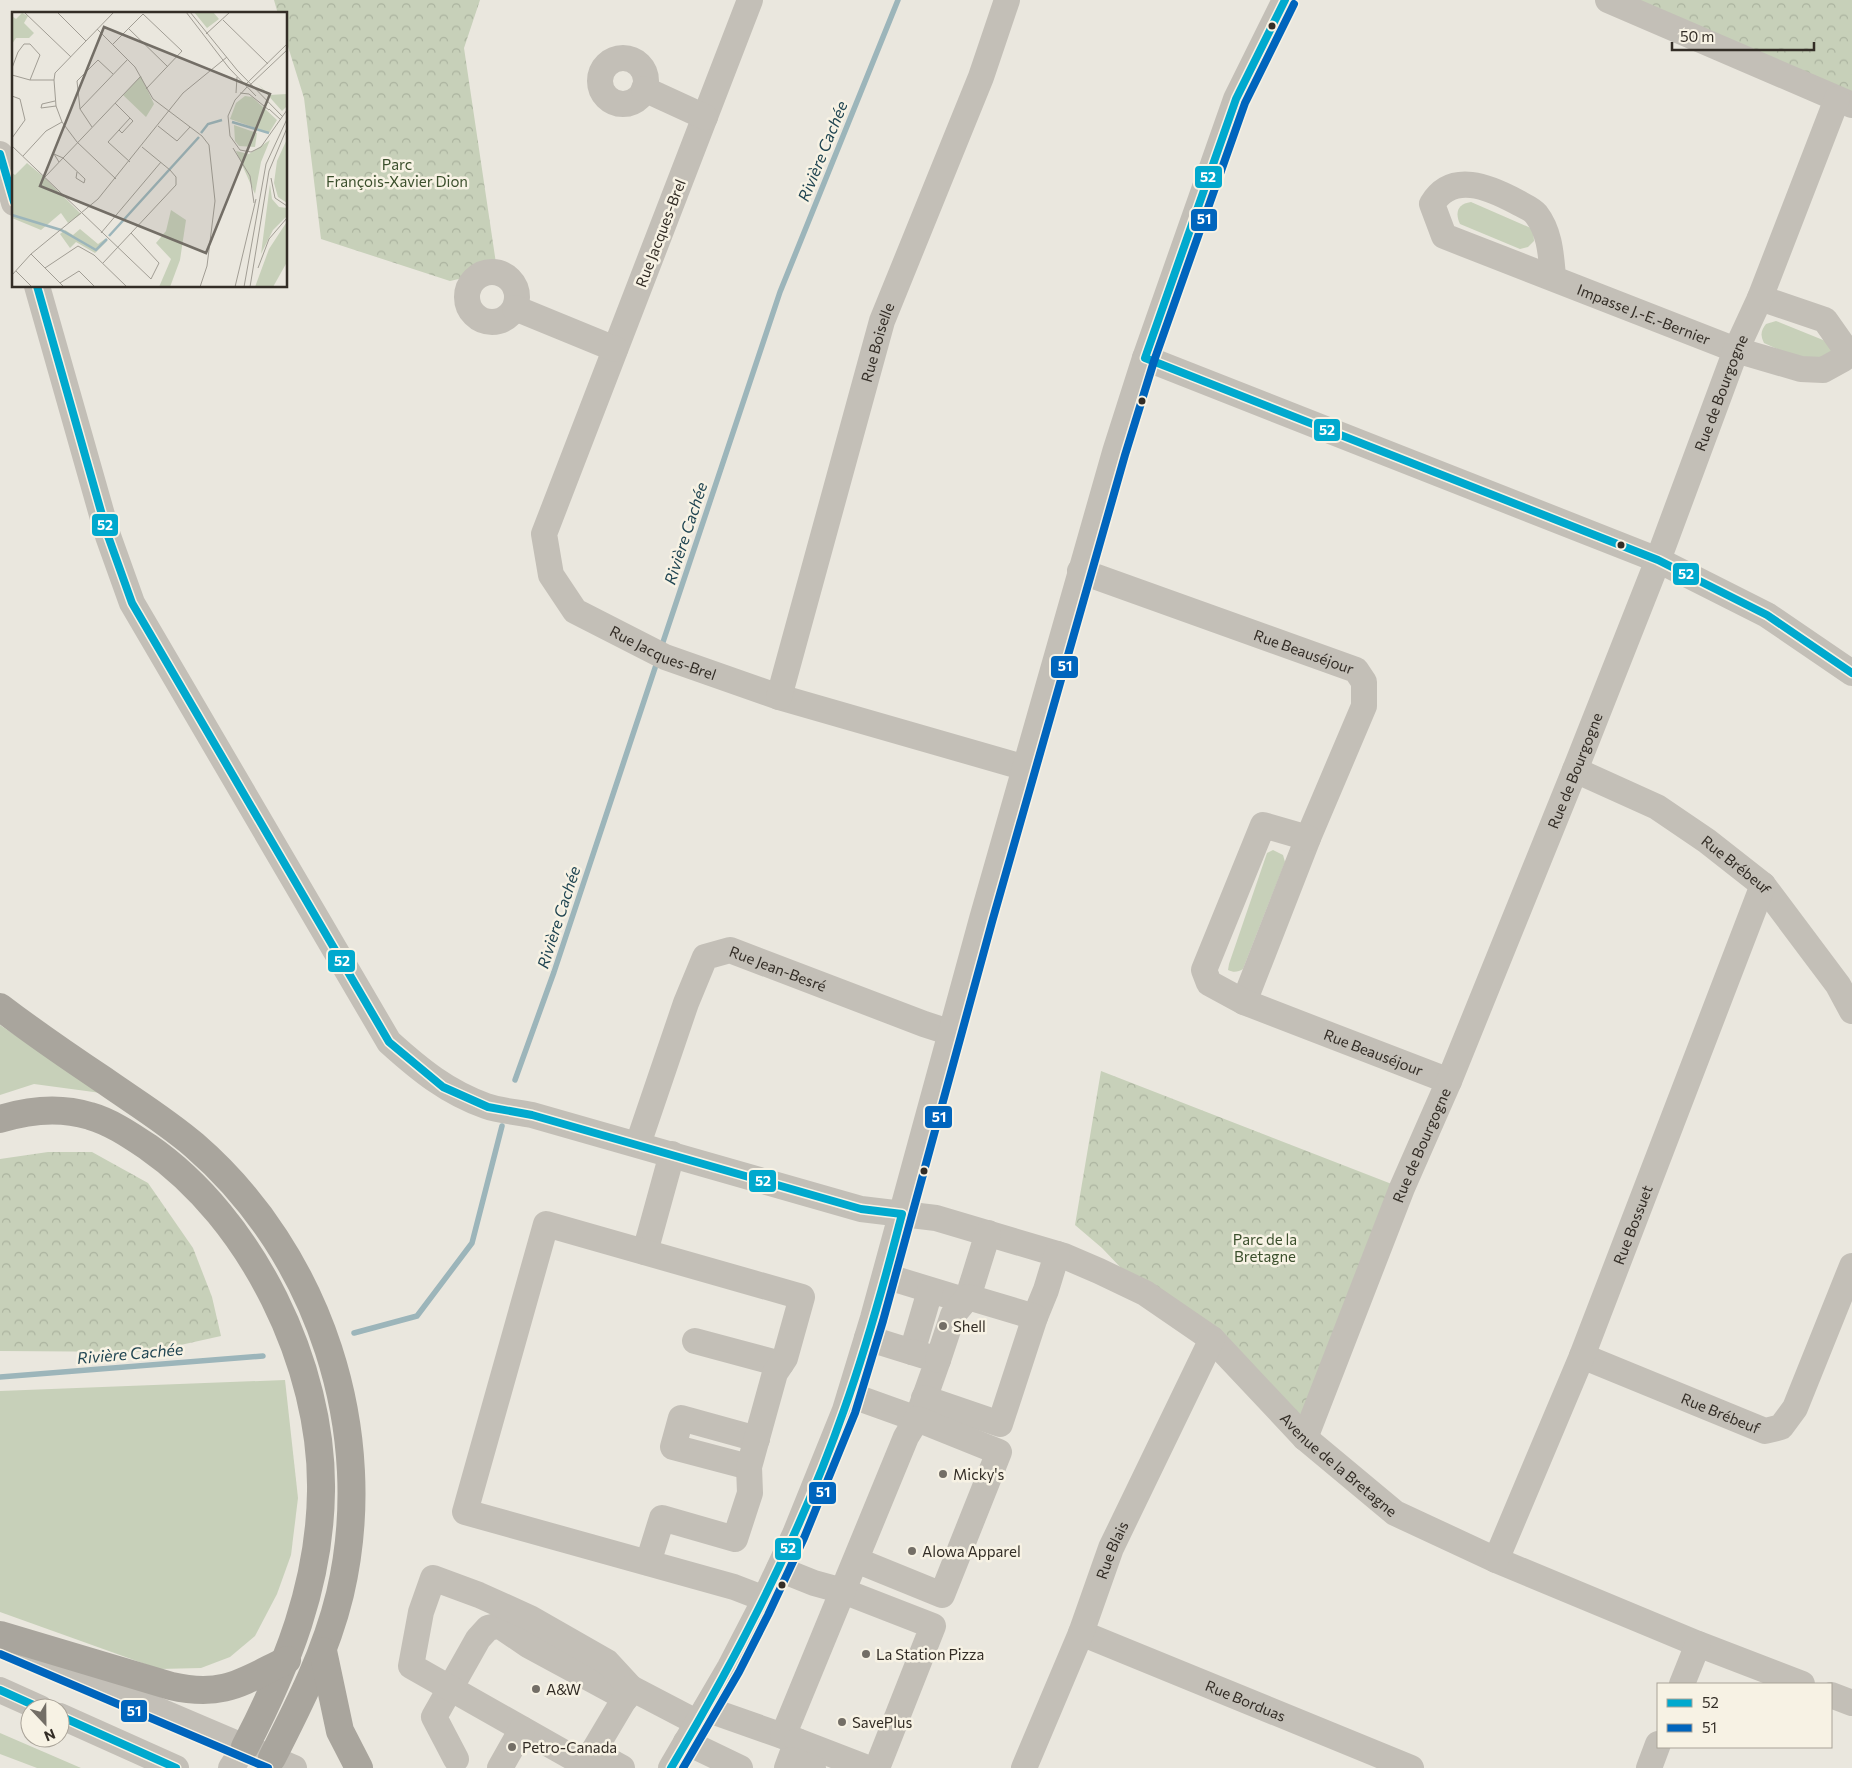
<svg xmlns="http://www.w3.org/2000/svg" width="1852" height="1768" viewBox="0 0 1852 1768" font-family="Commissioner,sans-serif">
  <defs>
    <pattern id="forest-crowns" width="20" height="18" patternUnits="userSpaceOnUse" patternTransform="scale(1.25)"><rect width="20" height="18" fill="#c7d0b9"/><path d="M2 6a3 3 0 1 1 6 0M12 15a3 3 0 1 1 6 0" fill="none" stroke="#abb39f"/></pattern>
  </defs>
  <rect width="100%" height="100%" fill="#eae7de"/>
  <g fill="#c7d0b9">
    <path d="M1471,202L1533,229L1534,241L1528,247L1520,249L1460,224C1455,213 1457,204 1471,202Z"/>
    <path d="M1776,321L1828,342L1833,353L1815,366L1764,343C1760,334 1761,331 1766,324Z"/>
    <path d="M1273,850L1283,855L1285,862L1243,969C1238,972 1234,973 1228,970L1229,964L1267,853Z"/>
    <polygon points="0,1025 101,1093 34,1084 0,1095"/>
    <polygon points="285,1380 298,1498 291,1555 277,1594 255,1636 230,1657 201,1668 159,1669 0,1612 0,1391"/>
    <polygon points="0,1733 81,1768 37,1768 0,1754"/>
  </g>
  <g fill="url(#forest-crowns)">
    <polygon points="274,0 480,0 464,48 497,270 450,281 321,239 304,98 286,40 286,14 278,14"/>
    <polygon points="1621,0 1852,0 1852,97"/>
    <polygon points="1101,1071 1402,1188 1305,1438 1145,1293 1102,1248 1075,1225"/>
    <polygon points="48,1152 92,1152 148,1183 193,1248 212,1297 221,1336 149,1352 0,1351 0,1159"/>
  </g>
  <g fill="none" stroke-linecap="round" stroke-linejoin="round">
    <g stroke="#9cb5ba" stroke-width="5.5">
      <polyline points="661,648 780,292 898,0"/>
      <polyline points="515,1080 554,972 658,659"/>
      <polyline points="354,1333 417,1316 472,1243 502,1126"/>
      <polyline points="0,1377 263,1356"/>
    </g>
    <g stroke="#c3bfb7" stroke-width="26">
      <path id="s1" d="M750,0L544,534L551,575L575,611L665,657L779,697L1026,768"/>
      <polyline points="1608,0 1852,105"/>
      <circle cx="623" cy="81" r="23"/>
      <polyline points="644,89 705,117"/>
      <polyline points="0,154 14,203"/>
      <circle cx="492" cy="297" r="25"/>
      <path id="s2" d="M1553,276C1551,255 1550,232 1536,214C1532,209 1522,205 1517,202C1489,187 1452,171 1432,204L1444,236L1736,350L1801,369L1823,370L1843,359L1844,347L1825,320L1760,298"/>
      <path id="s3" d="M37,286L108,536L132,603L389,1042C420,1070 447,1092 486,1106C500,1111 517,1112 532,1115L861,1209L936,1218L1064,1256L1099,1271L1145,1293L1212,1339L1305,1438L1395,1513L1496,1560L1698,1644L1802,1684"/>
      <polyline points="515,308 615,349"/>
      <polyline points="1145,358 1658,560 1767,615 1852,673"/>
      <path id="s4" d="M1080,571L1356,670L1364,682V706L1308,838L1244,1002"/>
      <path id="s5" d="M779,697L882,321L981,77L1007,0"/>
      <path id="s6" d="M1575,770L1657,807L1707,841L1763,885L1838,985L1852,1011"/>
      <path id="s7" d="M1308,838L1263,825L1204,970L1209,983L1244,1002L1449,1081"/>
      <path id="s8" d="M638,1144L686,1003L705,957L730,950L924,1024L952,1033"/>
      <polyline points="645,1252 672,1154"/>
      <polyline points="885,1276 957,1298 968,1297 988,1233"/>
      <polyline points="1035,1317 1046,1290 1057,1254"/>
      <polyline points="867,1338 912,1352 930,1291"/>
      <polyline points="695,1341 781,1364"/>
      <path id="s9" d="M1582,1356L1765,1431L1781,1427L1795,1408L1852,1266"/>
      <polyline points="850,1395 917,1419 938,1360 912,1352"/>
      <polyline points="924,1398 1000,1424 1035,1317 968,1297 953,1315 938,1360"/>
      <path id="s10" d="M1305,1438L1402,1188L1449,1081L1575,770L1658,560L1736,350L1760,298L1837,99"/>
      <polyline points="749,1467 673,1447 681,1418 757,1439"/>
      <path id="s11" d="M1496,1560L1582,1356L1763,885"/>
      <polyline points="648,1563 662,1518 735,1539 750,1493 749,1467 775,1373 785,1358 802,1297 546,1224 465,1512 734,1587 765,1599"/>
      <polyline points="779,1569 814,1583 843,1591 933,1626 877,1768"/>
      <path id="s12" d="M1081,1633L1411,1768"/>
      <polyline points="19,1651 294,1768"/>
      <polyline points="1682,1684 1698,1644"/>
      <polyline points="0,1690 40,1708"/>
      <polyline points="1831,1695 1852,1703"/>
      <polyline points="706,1709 797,1741 787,1768"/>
      <polyline points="60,1716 176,1768"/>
      <path d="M783,1736C824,1636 865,1537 906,1437L917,1419L999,1452L942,1595L856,1560"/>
      <polyline points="797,1741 867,1768"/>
      <polyline points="686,1742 740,1768"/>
      <polyline points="456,1759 434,1717 478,1639 488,1628 497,1626 503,1628 528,1645 626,1698"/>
      <polyline points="791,1760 813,1768"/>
      <polyline points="584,1764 411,1666 421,1612 433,1578 479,1595 530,1618 607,1662 631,1688"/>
      <polyline points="231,1768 245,1747"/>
      <polyline points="500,1768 522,1729"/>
      <polyline points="622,1768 593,1752 631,1688 698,1723"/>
      <polyline points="671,1768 730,1667 759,1611 795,1534 845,1410 873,1318 982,919 1115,452 1145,358 1236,99 1285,0"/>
      <path id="s13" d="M1024,1768L1081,1633L1111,1548L1212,1339"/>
      <polyline points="1649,1768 1658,1744"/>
    </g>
    <g stroke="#a9a59d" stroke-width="28">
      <path d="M0,1007C34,1033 69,1057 105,1081C135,1102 166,1121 194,1145C320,1254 378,1432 340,1594C326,1652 299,1705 272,1758"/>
      <path d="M0,1119C29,1110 61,1107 90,1116C111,1122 130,1135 148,1147C252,1219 323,1365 321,1491C320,1584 287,1666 245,1747"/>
      <path d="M0,1635L171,1686C223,1698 242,1682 287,1660"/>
      <polyline points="323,1651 340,1731 359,1768"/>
    </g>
    <g stroke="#f7f2e4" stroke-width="11">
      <g id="bus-1">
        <polyline points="1285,0 1236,99 1145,358 1658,560 1767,615 1852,673"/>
        <polyline points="0,154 14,202"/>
        <path d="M37,286L108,536L132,603L389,1042L443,1087L488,1107L532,1115L861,1209L902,1214C885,1280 867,1346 844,1410C800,1536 739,1654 671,1768"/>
        <polyline points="0,1690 40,1708"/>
        <polyline points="60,1716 176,1768"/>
      </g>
    </g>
    <g stroke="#f7f2e4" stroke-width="11">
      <g id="bus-2">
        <polyline points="0,1654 268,1768"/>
        <polyline points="683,1768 739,1672 768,1615 804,1538 855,1413 883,1321 992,922 1125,455 1154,361 1245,103 1294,4"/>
      </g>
    </g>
    <use href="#bus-1" stroke="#00a9ce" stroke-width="8"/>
    <use href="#bus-2" stroke="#0065bd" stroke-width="8"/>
  </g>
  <g fill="#332d26" stroke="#f7f2e4" stroke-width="2">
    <circle cx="1272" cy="26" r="4.5"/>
    <circle cx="1142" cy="401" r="4.5"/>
    <circle cx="1621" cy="545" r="4.5"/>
    <circle cx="924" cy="1171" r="4.5"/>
    <circle cx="782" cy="1585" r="4.5"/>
  </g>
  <g fill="#736e66" stroke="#f7f2e4" stroke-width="2">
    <circle cx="943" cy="1326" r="5"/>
    <circle cx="943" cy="1474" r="5"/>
    <circle cx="912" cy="1551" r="5"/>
    <circle cx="866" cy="1654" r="5"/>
    <circle cx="536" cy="1689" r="5"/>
    <circle cx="842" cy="1722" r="5"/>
    <circle cx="512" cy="1747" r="5"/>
  </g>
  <g text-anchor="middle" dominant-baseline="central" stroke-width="5" stroke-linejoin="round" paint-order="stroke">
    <g font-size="15" fill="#3b4f2c" stroke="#f7f2e4">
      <text x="397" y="164">Parc<tspan x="397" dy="17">François-Xavier Dion</tspan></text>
      <text x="1265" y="1239">Parc de la<tspan x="1265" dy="17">Bretagne</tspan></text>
    </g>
    <g font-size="15" fill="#332d26" stroke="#f7f2e4">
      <text transform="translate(660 233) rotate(-69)">Rue Jacques-Brel</text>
      <text stroke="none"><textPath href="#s2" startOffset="432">Impasse J.-E.-Bernier</textPath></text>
      <text stroke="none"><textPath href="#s5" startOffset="368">Rue Boiselle</textPath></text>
      <text stroke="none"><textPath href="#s10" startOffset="1125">Rue de Bourgogne</textPath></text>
      <text stroke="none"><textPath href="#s1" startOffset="755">Rue Jacques-Brel</textPath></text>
      <text stroke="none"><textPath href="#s4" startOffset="238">Rue Beauséjour</textPath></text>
      <text stroke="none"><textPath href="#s10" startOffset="720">Rue de Bourgogne</textPath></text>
      <text stroke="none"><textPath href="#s6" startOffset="188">Rue Brébeuf</textPath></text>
      <text stroke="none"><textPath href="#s8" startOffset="276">Rue Jean-Besré</textPath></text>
      <text stroke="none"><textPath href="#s7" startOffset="396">Rue Beauséjour</textPath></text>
      <text stroke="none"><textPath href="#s10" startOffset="315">Rue de Bourgogne</textPath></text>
      <text stroke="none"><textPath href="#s11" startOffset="362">Rue Bossuet</textPath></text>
      <text stroke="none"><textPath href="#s9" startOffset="150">Rue Brébeuf</textPath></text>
      <text stroke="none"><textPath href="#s3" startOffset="1904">Avenue de la Bretagne</textPath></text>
      <text stroke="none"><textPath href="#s13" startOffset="235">Rue Blais</textPath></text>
      <text stroke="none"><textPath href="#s12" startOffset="178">Rue Borduas</textPath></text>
    </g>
    <g font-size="15" fill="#332d26" stroke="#f7f2e4" text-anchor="start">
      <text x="953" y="1326">Shell</text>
      <text x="953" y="1474">Micky's</text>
      <text x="922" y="1551">Alowa Apparel</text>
      <text x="876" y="1654">La Station Pizza</text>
      <text x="546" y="1689">A&amp;W</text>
      <text x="852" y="1722">SavePlus</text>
      <text x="522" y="1747">Petro-Canada</text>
    </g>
    <g font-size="16" font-style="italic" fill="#1f4451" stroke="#f7f2e4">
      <text transform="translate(822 151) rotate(-68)">Rivière Cachée</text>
      <text transform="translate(685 533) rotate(-72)">Rivière Cachée</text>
      <text transform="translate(558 917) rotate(-72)">Rivière Cachée</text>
      <text transform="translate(130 1353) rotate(-5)">Rivière Cachée</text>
    </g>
  </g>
  <g transform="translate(12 12)">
    <rect width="275" height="275" fill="#eae7de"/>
    <path d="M245,71L257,83L275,82V94L270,99ZM233,84L240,85L265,108L257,121L218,107L224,91ZM275,127V191L266,185L262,171L265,149ZM258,128L249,150L243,182L224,139L237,142ZM258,172L260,187L267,195L275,196V204L261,218L249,242ZM274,211L275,250L261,275H243L257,237Z" fill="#c7d0b9"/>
    <path d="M182,0H201L207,7L195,16ZM10,1L16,4L12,11L22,21L17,26H4L0,32V4L4,7ZM129,64L142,92L134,105L111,83ZM222,113L245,121L243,135L227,134L223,129ZM15,151L32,165L69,202L56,211L49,201L29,218L0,206V161L3,163ZM159,198L174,208L168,248L158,275H147L159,247L144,231L154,219ZM68,217L86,232L93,227L95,229L83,241L64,230L58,236L48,222L53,218L61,223Z" fill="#c7d0b9"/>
    <path fill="none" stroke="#9cb5ba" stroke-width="2.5" d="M220,110L257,121M189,121L196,112L210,108M0,203L49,218L84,238L95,227M97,224L187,125"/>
    <path fill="none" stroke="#a19d94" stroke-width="1" d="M12,0L59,45M45,0L74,29M102,0L43,61L42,68L44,94L50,110L65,130L104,167M174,0L217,56L244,84M178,0L225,58L271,105M211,8L256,52M116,16L156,55M85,17L123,55L141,87L190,124L197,133L203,189L195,254L188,275M194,22L218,0M101,32L131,2L170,39L134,77M0,56L6,40L12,32H18L28,43L18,68M0,63L18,68H42M233,73L275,32M238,73L275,38M235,75L223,88L216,104L218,124L228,138L239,140L249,135L275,98M224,81L225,65M228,81L237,82L257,98M0,84L8,87L13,108L0,126M43,89L30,92L29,96L44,94M103,91L121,109L110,121L107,118M68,97L116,47M257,97L269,108M146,114L165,129L178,115M80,115L68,97L65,69L86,48L101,62M0,134L139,267L147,251L119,221M221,136L238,164L242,191M11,144L34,119L50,110M47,150L42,142L51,146L73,167L72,171L64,166L65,160M118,150L96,130L118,106M33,165L129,64M259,166L263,186L275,194M89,221L149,150M19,242L52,275M91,251L164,173V165L158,158L130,135M33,256L66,234L82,243L115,275M246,256L257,227L275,206M4,259L20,275M0,263L19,242L86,187L171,81L215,45M48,271L67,259L83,275M223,275L244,187M232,275L254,152L275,107M238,275L257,159L275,116"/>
    <path fill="#736e66" fill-opacity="0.15" stroke="#736e66" stroke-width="2.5" d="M92,15L258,82L194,241L28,174Z"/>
    <rect width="275" height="275" fill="none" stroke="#332d26" stroke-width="2.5"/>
  </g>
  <g stroke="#f7f2e4" stroke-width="2">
    <rect x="1194" y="165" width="29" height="24" rx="5" fill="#00a9ce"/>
    <rect x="1190" y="208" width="28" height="24" rx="5" fill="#0065bd"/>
    <rect x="1313" y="418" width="28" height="24" rx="5" fill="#00a9ce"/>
    <rect x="91" y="513" width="28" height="24" rx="5" fill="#00a9ce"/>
    <rect x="1672" y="562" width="28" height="24" rx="5" fill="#00a9ce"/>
    <rect x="1050" y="655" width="29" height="24" rx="5" fill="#0065bd"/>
    <rect x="327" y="949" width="29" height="24" rx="5" fill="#00a9ce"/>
    <rect x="924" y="1105" width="29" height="24" rx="5" fill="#0065bd"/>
    <rect x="748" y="1169" width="29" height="24" rx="5" fill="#00a9ce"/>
    <rect x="808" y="1481" width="29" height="24" rx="5" fill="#0065bd"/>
    <rect x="774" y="1537" width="28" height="24" rx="5" fill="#00a9ce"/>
    <rect x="120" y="1699" width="28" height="24" rx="5" fill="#0065bd"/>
  </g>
  <g font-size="14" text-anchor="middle" font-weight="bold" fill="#fff">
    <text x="1208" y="182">52</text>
    <text x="1204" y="224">51</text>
    <text x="1327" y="435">52</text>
    <text x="105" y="530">52</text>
    <text x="1686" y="579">52</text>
    <text x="1065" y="671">51</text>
    <text x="342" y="966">52</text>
    <text x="939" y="1122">51</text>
    <text x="763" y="1186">52</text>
    <text x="823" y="1497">51</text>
    <text x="788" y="1553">52</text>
    <text x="134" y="1716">51</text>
  </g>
  <rect x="1657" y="1683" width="175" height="65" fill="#f7f2e4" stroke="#a9a398"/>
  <rect x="1667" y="1699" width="25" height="8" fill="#00a9ce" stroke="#a9a398"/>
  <text x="1702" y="1708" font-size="15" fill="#332d26">52</text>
  <rect x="1667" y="1724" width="25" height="8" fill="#0065bd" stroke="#a9a398"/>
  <text x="1702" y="1733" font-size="15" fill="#332d26">51</text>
  <g transform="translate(45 1723) rotate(158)"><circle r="24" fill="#f7f2e4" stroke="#a9a398"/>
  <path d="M0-4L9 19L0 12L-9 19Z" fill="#736e66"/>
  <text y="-8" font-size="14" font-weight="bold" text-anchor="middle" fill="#332d26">N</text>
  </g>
  <path d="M1672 42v8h142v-8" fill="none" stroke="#332d26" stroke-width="2.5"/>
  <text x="1680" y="42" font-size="15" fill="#332d26" stroke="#f7f2e4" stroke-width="4" paint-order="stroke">50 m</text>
</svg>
